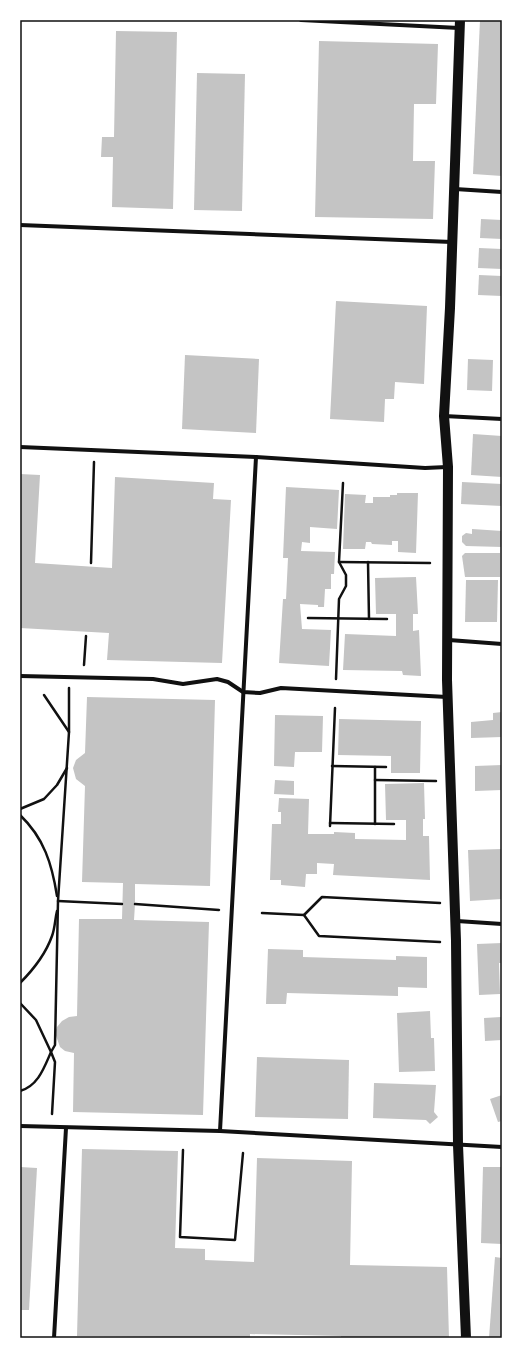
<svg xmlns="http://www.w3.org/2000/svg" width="522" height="1358" viewBox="0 0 522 1358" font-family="Overpass,sans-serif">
  <rect width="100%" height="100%" fill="#fff"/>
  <g fill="#c4c4c4">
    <polygon points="480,20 502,20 502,176 473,174"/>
    <polygon points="116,31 177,32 173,209 112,207 113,157 101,157 102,137 114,137"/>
    <polygon points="319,41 438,44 436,104 414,104 413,161 435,161 433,219 315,217"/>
    <polygon points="197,73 245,74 242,211 194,210"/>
    <polygon points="481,219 502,220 502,239 480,238"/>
    <polygon points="479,248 502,249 502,269 478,268"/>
    <polygon points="479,275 502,276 502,296 478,295"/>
    <polygon points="336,301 427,306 424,384 395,382 394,399 385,399 384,422 330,419"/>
    <polygon points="185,355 259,359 256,433 182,429"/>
    <polygon points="468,359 493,360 492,391 467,390"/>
    <polygon points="473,434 502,436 502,477 471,475"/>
    <polygon points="20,474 40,475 35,563 112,568 115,477 214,483 213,499 231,500 222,663 107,660 109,633 20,628"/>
    <polygon points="462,482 502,484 502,506 461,504"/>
    <polygon points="286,487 339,490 337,529 310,527 310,543 302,542 301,551 335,552 334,574 331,574 331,589 325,589 324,607 318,607 318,605 300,604 302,629 331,630 329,666 279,663 283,599 286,599 288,558 283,558"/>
    <polygon points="397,493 418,493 416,553 398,552 398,541 392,541 392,545 372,544 371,542 366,542 365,549 343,549 345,494 366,495 365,503 373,503 373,497 390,497 390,495 397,495"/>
    <polygon points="472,529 502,531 502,547 466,546 462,542 462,536 466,533 472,534"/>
    <polygon points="465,553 500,553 500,577 465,577 462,556"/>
    <polygon points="416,577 418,614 413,614 413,631 419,630 421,676 403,675 402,671 343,670 345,634 396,636 396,614 376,614 375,578"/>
    <polygon points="466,580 498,580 497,622 465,622"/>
    <polygon points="87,697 215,700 210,886 135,884 135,904 134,920 209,922 203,1115 73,1112 74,1053 65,1051 60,1047 55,1033 57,1027 62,1021 69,1017 77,1016 79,919 122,919 123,883 82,882 85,786 76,779 73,768 76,760 85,753"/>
    <polygon points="502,712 502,737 471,738 471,722 493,720 493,713"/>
    <polygon points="275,715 323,716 322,752 295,752 294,767 274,766"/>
    <polygon points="339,719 421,721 420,773 391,773 391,756 338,755"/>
    <polygon points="502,765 502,790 475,791 475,766"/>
    <polygon points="275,780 294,781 294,795 274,794"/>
    <polygon points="424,783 425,819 423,819 423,836 429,836 430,880 333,875 334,864 317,863 317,874 306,874 305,887 281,885 281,880 270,880 272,824 281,824 281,812 278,812 279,798 309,799 308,834 334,834 334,832 355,833 355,839 406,840 406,820 386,820 385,784"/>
    <polygon points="502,849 502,899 470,901 468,850"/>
    <polygon points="502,943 502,963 499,963 500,994 479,995 477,944"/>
    <polygon points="268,949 303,950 303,957 396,960 396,956 427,957 427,988 398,987 398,996 287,993 286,1004 266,1004"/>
    <polygon points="430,1011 431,1038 434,1038 435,1071 399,1072 397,1013"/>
    <polygon points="501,1017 502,1040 485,1041 484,1018"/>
    <polygon points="257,1057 349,1060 348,1119 255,1117"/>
    <polygon points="374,1083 436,1085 434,1112 438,1117 430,1124 426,1120 373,1118"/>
    <polygon points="502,1095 502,1121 498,1122 490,1099"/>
    <polygon points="82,1149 178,1151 175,1248 205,1249 205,1260 254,1262 257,1158 352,1161 350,1265 447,1267 449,1338 341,1338 341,1336 250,1334 250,1338 77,1336"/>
    <polygon points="20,1167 37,1168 29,1310 20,1310"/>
    <polygon points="483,1167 502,1167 502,1244 481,1243"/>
    <polygon points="495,1257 502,1258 502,1338 489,1338"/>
  </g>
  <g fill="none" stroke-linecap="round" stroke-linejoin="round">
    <g stroke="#111" stroke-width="2.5">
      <polyline points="339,562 430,563"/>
      <polyline points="368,562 369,619"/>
      <polyline points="91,563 94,462"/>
      <polyline points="308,618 387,619"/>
      <polyline points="84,665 86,636"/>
      <polyline points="336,679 339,599 346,586 346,575 339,562 343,483"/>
      <polyline points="44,695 69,732"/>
      <polyline points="332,766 386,767"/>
      <polyline points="375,780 436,781"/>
      <polyline points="20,809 44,799 57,785 67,768"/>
      <path d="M20,815C44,838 52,864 57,896"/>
      <polyline points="330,823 394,824"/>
      <polyline points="375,824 375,767"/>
      <polyline points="330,826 335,708"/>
      <polyline points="58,901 122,904"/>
      <polyline points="135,904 219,910"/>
      <polyline points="262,913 304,915 319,936 440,942"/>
      <polyline points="304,915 322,897 440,903"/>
      <path d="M20,983C33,970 46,953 52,936C55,928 55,919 57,911"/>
      <path d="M20,1003L36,1020L51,1052C44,1068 38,1086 20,1091"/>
      <polyline points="52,1114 55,1062 51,1052 55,1045 58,901 69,732 69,688"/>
      <polyline points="183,1150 180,1237 235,1240 243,1153"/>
    </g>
    <g stroke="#111" stroke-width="4">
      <polyline points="301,20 459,28"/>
      <polyline points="455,189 502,192"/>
      <polyline points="20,225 452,242"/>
      <polyline points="444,416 502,419"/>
      <polyline points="20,447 256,457 425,468 447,467"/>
      <polyline points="449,640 502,644"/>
      <polyline points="20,676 153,679 183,684 217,679 228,682 243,692 260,693 281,688 447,697"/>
      <polyline points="457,921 502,924"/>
      <polyline points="20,1126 220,1131 502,1147"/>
      <polyline points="220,1131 256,457"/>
      <polyline points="54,1338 66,1128"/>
    </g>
    <polyline stroke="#111" stroke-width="10" points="460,20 450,308 444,416 448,467 447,680 456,941 458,1145 466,1338"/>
  </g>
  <rect width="522" height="1358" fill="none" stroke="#ffffff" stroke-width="42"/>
  <rect x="21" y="21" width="480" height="1316" fill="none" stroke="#111" stroke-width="1.5"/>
</svg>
